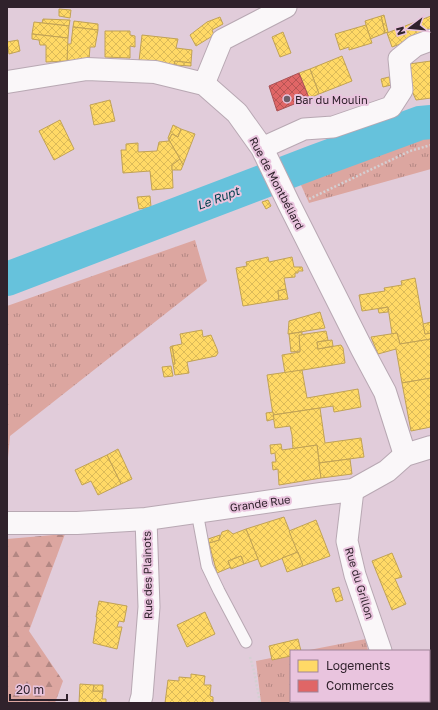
<svg xmlns="http://www.w3.org/2000/svg" width="438" height="710" viewBox="0 0 438 710" font-family="'Golos Text',sans-serif">
  <defs>
    <pattern id="grass-tufts" width="24" height="20" patternUnits="userSpaceOnUse"><rect width="24" height="20" fill="#dca6a0"/><path d="M3 7l-1-3M5 7V3M7 7l1-3M15 17l-1-3M17 17v-4M19 17l1-3" fill="none" stroke="#b38783"/></pattern>
    <pattern id="forest-firs" width="22" height="20" patternUnits="userSpaceOnUse"><rect width="22" height="20" fill="#dca6a0"/><path d="M5 1l3.5 6h-7zM16 11l3.5 6h-7z" fill="#b38783"/></pattern>
    <pattern id="homes-cross-hatch" width="8" height="8" patternUnits="userSpaceOnUse"><rect width="8" height="8" fill="#ffd966"/><path d="M0 0l8 8M0 8l8-8" fill="none" stroke="#dbba59"/></pattern>
    <pattern id="shops-cross-hatch" width="8" height="8" patternUnits="userSpaceOnUse"><rect width="8" height="8" fill="#e06666"/><path d="M0 0l8 8M0 8l8-8" fill="none" stroke="#b65454"/></pattern>
  </defs>
  <rect width="100%" height="100%" fill="#e1ccda"/>
  <g fill="url(#grass-tufts)">
    <polygon points="431,135 431,169 309,203 301,185 394,143"/>
    <polygon points="195,240 207,281 10,436 7,469 7,306"/>
    <polygon points="366,639 368,651 304,651"/>
    <polygon points="291,654 291,701 377,701 377,703 261,703 256,661"/>
  </g>
  <polygon fill="url(#forest-firs)" points="65,534 29,631 63,681 55,703 7,703 7,539"/>
  <g fill="url(#homes-cross-hatch)" stroke="#c1a255">
    <polygon points="59,9 71,10 70,18 59,16"/>
    <polygon points="384,15 388,32 385,33 381,16"/>
    <polygon points="381,16 385,33 370,39 365,21"/>
    <polygon points="431,16 431,33 392,47 387,33"/>
    <polygon points="220,17 223,24 212,30 214,35 196,46 190,35 207,22"/>
    <polygon points="43,19 70,20 69,26 42,23"/>
    <polygon points="74,21 98,24 98,30 73,27"/>
    <polygon points="34,22 69,26 68,38 32,34"/>
    <polygon points="366,25 372,43 349,50 349,47 340,50 335,34"/>
    <polygon points="73,27 98,30 95,47 90,47 89,60 67,61 67,44 71,44"/>
    <polygon points="105,31 130,31 130,35 135,36 135,47 130,46 130,58 105,57"/>
    <polygon points="283,32 291,53 280,57 272,37"/>
    <polygon points="32,34 68,38 67,61 46,62 46,45 40,45 39,40 32,39"/>
    <polygon points="142,35 178,39 176,48 192,50 191,63 175,61 174,65 139,61"/>
    <polygon points="18,40 20,51 9,54 7,42"/>
    <polygon points="342,56 352,81 319,94 310,69"/>
    <polygon points="175,61 191,63 191,66 174,65"/>
    <polygon points="431,61 431,98 416,100 412,91 409,64"/>
    <polygon points="310,69 319,94 309,98 299,73"/>
    <polygon points="389,77 391,85 383,87 381,79"/>
    <polygon points="110,100 115,121 94,125 90,105"/>
    <polygon points="60,120 74,149 54,160 39,131"/>
    <polygon points="173,125 181,129 178,137 172,134 169,140 168,138"/>
    <polygon points="181,129 195,134 183,165 169,140 172,134 178,137"/>
    <polygon points="169,140 180,159 172,165 173,188 152,190 150,171 123,173 121,150 126,150 126,144 138,143 138,152 157,151 159,142 169,141"/>
    <polygon points="180,159 183,165 181,170 172,170 172,165"/>
    <polygon points="150,196 151,207 139,209 137,197"/>
    <polygon points="268,200 271,206 266,209 262,202"/>
    <polygon points="268,257 269,262 292,257 294,267 302,267 303,271 298,271 298,273 295,273 295,277 284,278 286,289 278,291 279,300 243,306 236,268 247,266 246,262"/>
    <polygon points="415,278 425,334 431,333 431,339 400,344 397,333 392,334 388,307 362,311 359,295 385,291 384,288 402,285 401,281"/>
    <polygon points="286,289 288,299 279,300 278,291"/>
    <polygon points="388,307 388,312 379,313 378,309"/>
    <polygon points="320,312 325,328 288,334 289,321"/>
    <polygon points="431,322 431,333 425,334 423,324"/>
    <polygon points="202,330 203,337 211,335 217,349 218,353 216,356 187,362 189,373 175,375 173,364 175,364 172,346 182,344 180,334"/>
    <polygon points="326,331 328,340 317,342 318,349 341,345 343,348 345,363 285,373 282,355 300,352 299,335"/>
    <polygon points="302,332 302,335 299,335 300,351 291,352 289,334"/>
    <polygon points="397,333 400,344 431,339 431,378 402,383 396,349 378,354 371,337"/>
    <polygon points="332,340 333,346 318,349 317,342"/>
    <polygon points="172,346 175,364 173,364 170,347"/>
    <polygon points="171,366 173,376 164,377 162,367"/>
    <polygon points="302,370 307,398 358,389 361,407 334,412 333,406 273,415 267,375"/>
    <polygon points="431,378 431,427 411,431 402,383"/>
    <polygon points="320,408 325,443 361,438 364,457 319,463 317,445 293,449 292,435 290,426 275,428 273,415"/>
    <polygon points="273,412 274,419 267,421 266,413"/>
    <polygon points="281,444 282,450 317,445 321,478 279,485 278,469 273,470 272,462 276,462 275,453 271,454 270,445"/>
    <polygon points="118,449 132,479 121,484 107,455"/>
    <polygon points="107,455 121,484 98,495 91,481 82,485 75,470"/>
    <polygon points="350,459 352,474 321,478 319,463"/>
    <polygon points="284,517 298,552 261,567 246,529"/>
    <polygon points="316,520 330,556 303,566 289,531"/>
    <polygon points="246,529 258,559 244,564 241,556 228,561 231,567 217,573 209,543 219,540 222,532 228,530 233,534"/>
    <polygon points="220,535 219,540 209,543 208,539"/>
    <polygon points="298,552 303,566 287,572 282,558"/>
    <polygon points="392,553 402,577 395,579 406,604 392,610 372,561"/>
    <polygon points="241,556 244,564 231,569 228,561"/>
    <polygon points="339,587 343,600 336,602 332,589"/>
    <polygon points="99,601 127,606 124,622 119,621 117,627 122,627 117,649 93,643 97,617 96,617"/>
    <polygon points="205,612 215,634 187,647 177,625"/>
    <polygon points="298,639 301,651 291,651 291,656 272,660 269,646"/>
    <polygon points="191,674 205,676 204,685 211,685 210,696 213,697 213,703 165,703 168,680 179,681 179,677 191,678"/>
    <polygon points="80,684 94,685 93,691 103,691 102,699 106,699 106,703 79,703"/>
    <polygon points="94,685 103,685 103,691 93,691"/>
  </g>
  <polygon fill="url(#shops-cross-hatch)" stroke="#ab5255" points="299,73 309,98 277,111 269,86"/>
  <g fill="none" stroke-linecap="round" stroke-linejoin="round">
    <polyline stroke="#66c2dc" stroke-width="34" points="7,279 314,162 420,123 431,122"/>
    <g stroke="#b8a8b3" stroke-width="13">
      <polyline id="service" points="197,512 207,566 219,591 246,642"/>
    </g>
    <g stroke="#b8a8b3" stroke-width="23">
      <g id="minor">
        <polyline points="204,84 222,40 286,7"/>
        <polyline points="262,148 304,129 333,127 391,107 402,90 399,59 415,46 431,40"/>
        <polyline points="353,490 347,541 355,575 381,651"/>
        <polyline points="394,701 394,703"/>
        <polyline points="140,703 142,696 149,607 146,519"/>
      </g>
    </g>
    <g stroke="#b8a8b3" stroke-width="24">
      <polyline id="tertiary" points="7,82 87,69 155,72 204,84 237,113 262,148 289,204 362,349 385,392 405,455"/>
    </g>
    <g stroke="#b8a8b3" stroke-width="24">
      <polyline id="secondary" points="7,523 77,523 146,519 321,494 353,490 387,471 405,455 431,447"/>
    </g>
    <g stroke="#d4cfd2" stroke-width="2.5" stroke-dasharray="2 2" stroke-linecap="butt">
      <polyline points="309,199 410,151 431,145"/>
      <polyline points="250,657 254,671 260,703"/>
    </g>
    <use href="#service" stroke="#faf7f9" stroke-width="11"/>
    <use href="#minor" stroke="#faf7f9" stroke-width="21"/>
    <use href="#tertiary" stroke="#faf7f9" stroke-width="22"/>
    <use href="#secondary" stroke="#faf7f9" stroke-width="22"/>
  </g>
  <circle fill="#6e5e69" stroke="#e9c4de" stroke-width="1.5" cx="287" cy="99" r="4"/>
  <g text-anchor="middle" dominant-baseline="central" stroke-width="4" stroke-linejoin="round" paint-order="stroke">
    <g font-size="11" fill="#30222c" stroke="#e9c4de" text-anchor="start">
      <text x="295" y="99">Bar du Moulin</text>
    </g>
    <g font-size="11" fill="#30222c" stroke="#e9c4de">
      <text transform="translate(277 183) rotate(62)">Rue de Montbéliard</text>
      <text transform="translate(260 503) rotate(-8)">Grande Rue</text>
      <text transform="translate(147 575) rotate(-91)">Rue des Plainots</text>
      <text transform="translate(360 583) rotate(73)">Rue du Grillon</text>
    </g>
    <g font-size="12" font-style="italic" fill="#01404d" stroke="#e9c4de">
      <text transform="translate(218 198) rotate(-21)">Le Rupt</text>
    </g>
  </g>
  <rect width="438" height="710" fill="none" stroke="#30222c" stroke-width="16"/>
  <rect x="290" y="650" width="140" height="52" fill="#e9c4de" stroke="#9f8397"/>
  <rect x="298" y="660" width="20" height="12" fill="#ffd966" stroke="#9f8397"/>
  <text x="326" y="670" font-size="12" fill="#30222c">Logements</text>
  <rect x="298" y="680" width="20" height="12" fill="#e06666" stroke="#9f8397"/>
  <text x="326" y="690" font-size="12" fill="#30222c">Commerces</text>
  <g transform="translate(410 28) rotate(254)" stroke="#e9c4de" stroke-width="3" paint-order="stroke">
  <path d="M0-3L7 15L0 10L-7 15Z" fill="#30222c"/>
  <text y="-6" font-size="11" font-weight="bold" text-anchor="middle" fill="#30222c">N</text>
  </g>
  <path d="M10 694v6h57v-6" fill="none" stroke="#30222c" stroke-width="2"/>
  <text x="16" y="694" font-size="12" fill="#30222c" stroke="#e9c4de" stroke-width="3" paint-order="stroke">20 m</text>
</svg>
